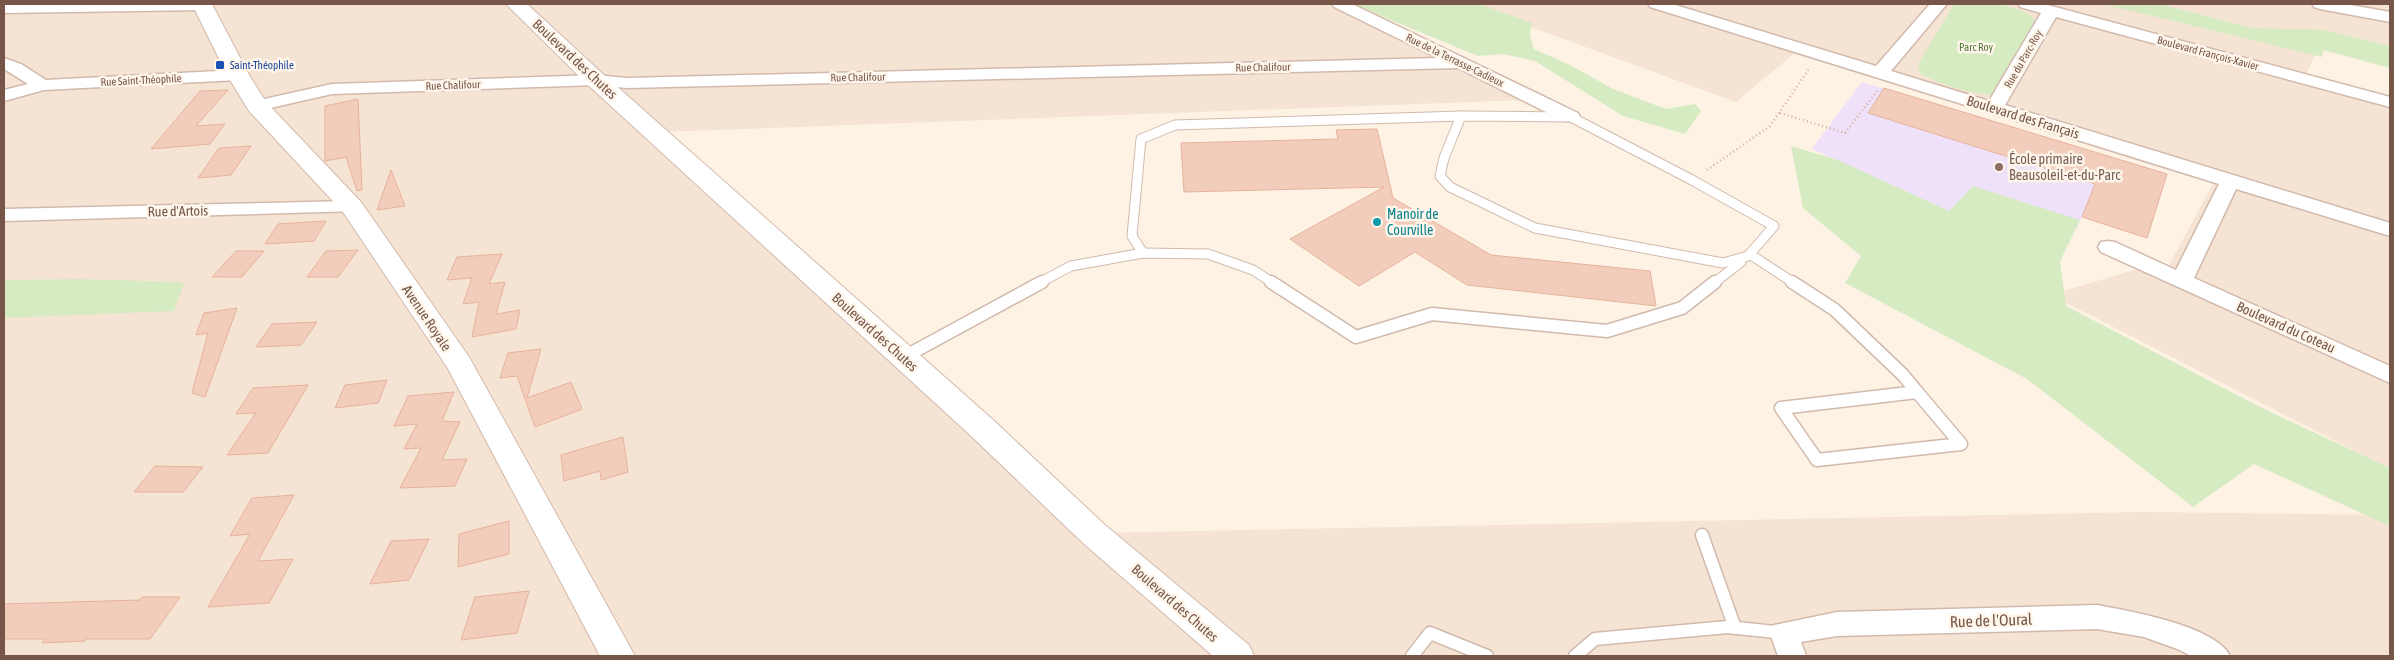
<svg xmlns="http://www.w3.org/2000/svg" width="2394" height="660" viewBox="0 0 2394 660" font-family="'Asap Condensed',sans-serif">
  <rect width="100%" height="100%" fill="#fdf2e4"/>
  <g fill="#f5e3d3">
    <polygon points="4,4 1345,4 1524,100 660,132 1102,533 2143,512 2390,515 2390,656 4,656"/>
    <polygon points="1468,4 2390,4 2390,63 2318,48 2304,79 2390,103 2390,469 2051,295 2134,270 2167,269 2218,175 1803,46 1736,102"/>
  </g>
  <polygon fill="#efe1f9" points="1862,82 2167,174 2147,238 2082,217 2060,261 1812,149"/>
  <g fill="#d6ebc2">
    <polygon points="1352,4 1479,4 1532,23 1530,35 1534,49 1570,65 1613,89 1666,109 1695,104 1701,111 1685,134 1623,116 1535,61 1503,54 1478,56"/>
    <path d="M1954,4C1983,4 2016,0 2036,21L2001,86L1992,95C1970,93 1939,85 1920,73L1918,64Z"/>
    <polygon points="2103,4 2160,4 2252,28 2324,30 2390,46 2390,68 2323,50 2322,57"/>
    <polygon points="1791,146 1838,160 1949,211 1973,186 2080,220 2060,261 2066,306 2260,407 2390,468 2390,526 2254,464 2193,507 2027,379 1845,283 1861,256 1803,208"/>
    <polygon points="79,279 178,282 184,283 174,311 4,318 4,280"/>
  </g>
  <g fill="#f3cdbb" stroke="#e7b29b">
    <polygon points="1884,88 2167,174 2147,238 2082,217 2095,184 1868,113"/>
    <polygon points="228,90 196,126 225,124 210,144 151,149 200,91"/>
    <polygon points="358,99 362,190 357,191 346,157 325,161 325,106"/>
    <polygon points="1377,129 1393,198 1491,255 1650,271 1656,306 1467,285 1415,252 1359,286 1290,239 1384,187 1184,192 1181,143 1338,139 1336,130"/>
    <polygon points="251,146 231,175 198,178 219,148"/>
    <polygon points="391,170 405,206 377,210"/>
    <polygon points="326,221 314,241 265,244 278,224"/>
    <polygon points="358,250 338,277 307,277 326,251"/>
    <polygon points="236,251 264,251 242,277 212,277"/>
    <polygon points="502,254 489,284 505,282 496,314 520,310 516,329 472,337 479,302 463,304 472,278 447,280 457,257"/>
    <polygon points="237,308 205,397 192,393 208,333 196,335 204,313"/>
    <polygon points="317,322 301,345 256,347 272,324"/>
    <polygon points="541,349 527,398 571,382 582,409 535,427 517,376 500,378 508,353"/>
    <polygon points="387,380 378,403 335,408 345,385"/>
    <polygon points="308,385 268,453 227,455 256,413 236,414 253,388"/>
    <polygon points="454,392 442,421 460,422 442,460 467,459 455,486 400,488 421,448 404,449 417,424 394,426 408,396"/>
    <polygon points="623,437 628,472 601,480 600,471 564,481 561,455"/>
    <polygon points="155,466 203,467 183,492 134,492"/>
    <polygon points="294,495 258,561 293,559 269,603 208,607 250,534 230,536 252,498"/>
    <polygon points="509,521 509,554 458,567 459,534"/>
    <polygon points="429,539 409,580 370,584 391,541"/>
    <polygon points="529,591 517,633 461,640 475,597"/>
    <polygon points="142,597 180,597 150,639 86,639 85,641 42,643 45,639 4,639 4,604 140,600"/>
  </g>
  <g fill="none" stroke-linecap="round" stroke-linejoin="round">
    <g stroke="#d1baad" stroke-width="11">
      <g id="service-far1">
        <polygon points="1461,116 1571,117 1692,180 1774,226 1748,256 1723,263 1535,228 1450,187 1440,176 1444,158"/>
        <polyline points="1143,253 1132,236 1141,139 1175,125 1461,116"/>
        <polyline points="1751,255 1794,283"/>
        <polyline points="1039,283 1071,266 1143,253 1208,254 1253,270 1273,283"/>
        <polyline points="1714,283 1741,262"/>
      </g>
    </g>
    <g stroke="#d1baad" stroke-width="15">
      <g id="service">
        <polyline points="1271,282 1356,337 1432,314 1607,331 1682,308 1715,282"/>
        <polyline points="1792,282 1835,310 1903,375 1917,392"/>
        <polyline points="904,357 1042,282"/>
        <polygon points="1917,392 1961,444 1817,460 1781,408"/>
        <polyline points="1702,535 1735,628"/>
        <polyline points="1412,656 1430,633 1487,656"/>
        <polyline points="1575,656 1595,639 1728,627 1784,633"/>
      </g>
    </g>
    <g stroke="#d1baad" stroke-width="3">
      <g id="minor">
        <polygon points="4,4 210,4 211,5 209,8 203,10 4,13"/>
        <polygon points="1332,4 1352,4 1578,113 1580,117 1578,121 1564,121 1458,68 627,88 596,85 332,94 257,111 251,110 248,106 251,102 332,84 596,75 627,78 1438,58 1334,7"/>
        <polygon points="1648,4 1672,4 1876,66 1930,4 1947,4 1891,71 1989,101 2041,13 2020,7 2018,4 2044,4 2390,97 2390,107 2056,17 2005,105 2390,223 2390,236 2236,189 2194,278 2390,366 2390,383 2101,252 2098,247 2101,242 2108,241 2115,242 2176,270 2219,184 1650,7"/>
        <polygon points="2312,4 2345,4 2390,12 2390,22 2320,9 2314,7"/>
        <polygon points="4,58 21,64 46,80 238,70 244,71 247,75 244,79 238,80 44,90 4,101 4,90 28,84 4,69"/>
        <polygon points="352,201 359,203 362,207 359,211 4,221 4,209"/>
        <path d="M2097,605C2129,611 2216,626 2230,656H2191L2180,650L2144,637L2097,629L1837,636L1801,642L1806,656H1778L1770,633L1774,625L1837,612Z"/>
      </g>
    </g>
    <g stroke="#d1baad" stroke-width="2">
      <polygon id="tertiary" points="506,4 527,4 604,75 991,418 1105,525 1249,645 1254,656 1213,656 1083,543 969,434 588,85"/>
    </g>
    <g stroke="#d4baaa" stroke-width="2">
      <polygon id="secondary" points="192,4 212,4 249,75 266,102 361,202 469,357 635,656 600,656 447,367 343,212 249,111 227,75"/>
    </g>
    <g stroke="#d8b09e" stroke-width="2.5" stroke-dasharray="1 3" stroke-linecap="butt">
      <polyline points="1780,113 1845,133 1878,90"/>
      <polyline points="1707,170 1770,126 1809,69"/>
    </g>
    <use href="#service-far1" stroke="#fff" stroke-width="9"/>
    <use href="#service" stroke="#fff" stroke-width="12"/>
    <use href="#minor" fill="#fff" fill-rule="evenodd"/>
    <use href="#tertiary" fill="#fff" fill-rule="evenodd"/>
    <use href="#secondary" fill="#fff" fill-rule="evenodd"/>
  </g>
  <rect fill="#1a4fb4" stroke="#fff6eb" stroke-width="2" x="215" y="60" width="10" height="10" rx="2.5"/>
  <circle fill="#8d6e63" stroke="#fff6eb" stroke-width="2" cx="1999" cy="167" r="5"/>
  <circle fill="#0f9aa8" stroke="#fff6eb" stroke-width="2" cx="1377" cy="222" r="5"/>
  <g text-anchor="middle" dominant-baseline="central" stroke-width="5" stroke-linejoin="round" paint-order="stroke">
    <g font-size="11" fill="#53773d" stroke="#fff6eb">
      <text x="1976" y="47">Parc Roy</text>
    </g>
    <g font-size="11" fill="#775649" stroke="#fff6eb">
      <text transform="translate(2208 53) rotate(15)">Boulevard François-Xavier</text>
      <text transform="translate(2023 59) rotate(-60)">Rue du Parc-Roy</text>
      <text transform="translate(1455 60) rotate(26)">Rue de la Terrasse-Cadieux</text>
      <text transform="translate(1263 67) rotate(-1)">Rue Chalifour</text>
      <text transform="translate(858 77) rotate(-1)">Rue Chalifour</text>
      <text transform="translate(141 80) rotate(-3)">Rue Saint-Théophile</text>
      <text transform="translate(453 85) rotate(-2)">Rue Chalifour</text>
    </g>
    <g font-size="11" fill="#164399" stroke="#fff6eb" text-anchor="start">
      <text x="230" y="65">Saint-Théophile</text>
    </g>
    <g font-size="14" fill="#775649" stroke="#fff6eb">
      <text transform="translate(575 59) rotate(43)">Boulevard des Chutes</text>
      <text transform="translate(2023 117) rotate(17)">Boulevard des Français</text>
      <text transform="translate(178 211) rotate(-1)">Rue d'Artois</text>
      <text transform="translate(427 318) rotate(56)">Avenue Royale</text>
      <text transform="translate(2286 327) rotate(24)">Boulevard du Coteau</text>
      <text transform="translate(875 332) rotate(42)">Boulevard des Chutes</text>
      <text transform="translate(1175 603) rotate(41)">Boulevard des Chutes</text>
    </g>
    <g font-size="14" fill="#785e54" stroke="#fff6eb" text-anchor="start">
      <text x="2009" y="159">École primaire<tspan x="2009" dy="16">Beausoleil-et-du-Parc</tspan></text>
    </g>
    <g font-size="14" fill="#0d838f" stroke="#fff6eb" text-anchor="start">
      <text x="1387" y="214">Manoir de<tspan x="1387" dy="16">Courville</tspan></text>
    </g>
    <g font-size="16" fill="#775649" stroke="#fff6eb">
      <text transform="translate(1991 620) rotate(-2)">Rue de l'Oural</text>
    </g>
  </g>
  <rect width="2394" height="660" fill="none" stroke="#775649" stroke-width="10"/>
</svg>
